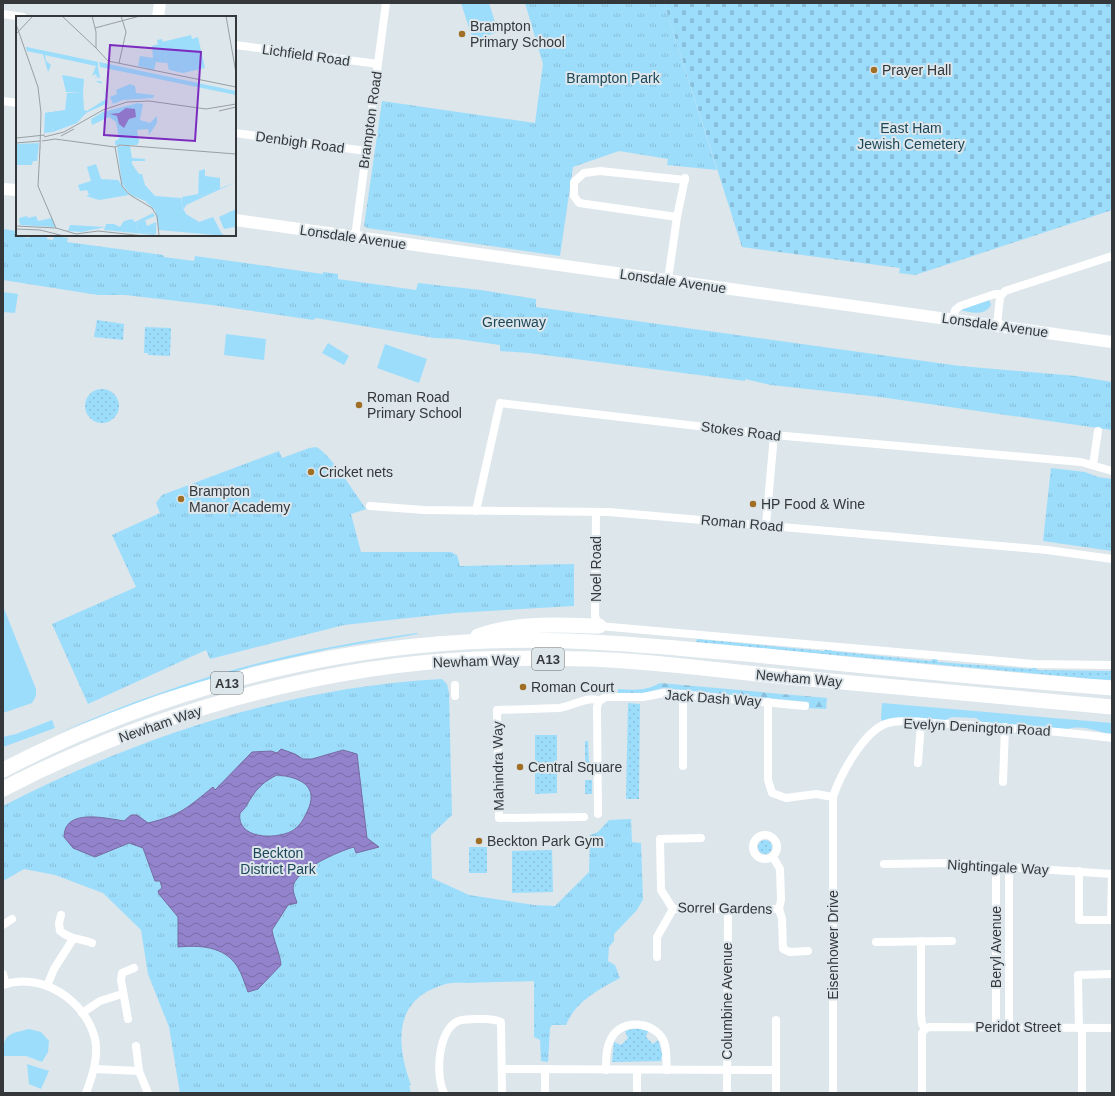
<svg xmlns="http://www.w3.org/2000/svg" width="1115" height="1096" viewBox="0 0 1115 1096" font-family="Arial,sans-serif">
  <defs>
    <pattern id="forest-firs" width="22" height="20" patternUnits="userSpaceOnUse"><rect width="22" height="20" fill="#9dddfc"/><path d="M5 1l3.5 6h-7zM16 11l3.5 6h-7z" fill="#88bed9"/></pattern>
    <pattern id="cemetery-stones" width="16" height="16" patternUnits="userSpaceOnUse"><rect width="16" height="16" fill="#9dddfc"/><path d="M2 7V4a2 2 0 0 1 4 0v3zM10 15v-3a2 2 0 0 1 4 0v3z" fill="#88bed9"/></pattern>
    <pattern id="park-tufts" width="24" height="20" patternUnits="userSpaceOnUse"><rect width="24" height="20" fill="#9dddfc"/><path d="M3 7l-1-3M5 7V3M7 7l1-3M15 17l-1-3M17 17v-4M19 17l1-3" fill="none" stroke="#88bed9"/></pattern>
    <pattern id="garden-dots" width="8" height="8" patternUnits="userSpaceOnUse"><rect width="8" height="8" fill="#9dddfc"/><path d="M2 2h.1M6 6h.1" fill="none" stroke="#88bed9" stroke-width="1.8" stroke-linecap="round"/></pattern>
    <pattern id="water-waves" width="16" height="10" patternUnits="userSpaceOnUse"><rect width="16" height="10" fill="#9383cd"/><path d="M0 5q4-4 8 0t8 0" fill="none" stroke="#796ca7"/></pattern>
  </defs>
  <rect width="100%" height="100%" fill="#dce6eb"/>
  <g fill="#9dddfc">
    <polygon points="461,3 489,3 498,32 473,40"/>
    <polygon points="3,292 18,294 15,313 3,312"/>
    <path d="M989,299L991,305C984,317 970,312 959,310Z"/>
    <polygon points="226,334 266,339 264,360 224,355"/>
    <polygon points="328,343 349,356 344,365 322,353"/>
    <polygon points="385,344 427,359 419,383 377,368"/>
    <polygon points="3,606 36,689 36,696 32,703 3,713"/>
    <path d="M417,633L418,634L329,649L254,666L158,695L58,733C92,719 125,705 160,693C243,663 330,645 417,633Z"/>
    <polygon points="1112,675 1112,680 1082,679 1082,678"/>
    <path d="M882,703L1112,723V734C1096,732 1085,724 1066,729L982,722L976,718L952,717L945,720L905,718L882,721L881,719Z"/>
    <polygon points="52,720 55,728 3,747 3,737 16,734"/>
    <path d="M29,1029L41,1032L49,1041L48,1052L42,1062L26,1056H3C3,1033 9,1034 29,1029Z"/>
    <polygon points="27,1064 49,1071 41,1089 29,1084"/>
  </g>
  <path fill="url(#forest-firs)" d="M660,683L827,698L826,709L809,708V702L663,688L644,693H618V689C634,690 646,691 660,683Z"/>
  <polygon fill="url(#cemetery-stones)" points="664,3 1112,3 1112,210 915,275 899,273 900,268 742,247"/>
  <g fill="url(#park-tufts)">
    <polygon points="525,3 664,3 717,170 667,165 668,159 619,151 573,167 560,256 367,228 364,226 382,101 535,123 543,64"/>
    <polygon points="3,229 17,231 17,235 23,235 23,237 29,238 29,235 47,236 47,239 53,240 54,236 68,238 67,242 163,255 164,257 194,261 195,256 323,274 323,272 338,274 338,279 416,290 418,283 481,290 536,299 536,307 960,366 1076,376 1112,382 1112,430 880,397 771,385 745,379 745,381 529,353 500,351 500,345 458,339 434,338 316,318 313,320 212,305 125,295 98,295 3,280"/>
    <path d="M316,447C329,452 356,495 366,509L351,514L361,552H451L457,555L460,566L574,564V606L454,613L344,625L210,659L206,650L88,704L52,624L136,587L112,535L160,513L156,503L162,495L279,451L282,458L309,448Z"/>
    <polygon points="1051,468 1085,472 1098,477 1112,479 1112,551 1043,541"/>
    <path d="M442,679L447,684L449,693L452,815L431,835L432,878L469,895L534,905L555,906L589,872L590,835L598,832L609,820L631,819L632,842L641,843L643,899L637,910L614,934V941L609,947L608,961L615,965L620,978C598,990 576,1001 566,1025H552L550,1028L548,1062L541,1061L540,1040L534,1037V981C512,982 489,982 467,983C460,983 450,982 443,985C393,1000 396,1044 411,1085H409L411,1093H180L169,1027L148,974L141,930L103,893L55,875L24,869L3,881V806C139,736 289,687 442,679Z"/>
  </g>
  <g fill="url(#garden-dots)">
    <polygon points="97,320 124,324 123,340 94,337"/>
    <polygon points="145,327 171,328 170,356 148,355 148,353 144,353"/>
    <circle cx="102" cy="406" r="17"/>
    <polygon points="697,639 824,651 826,647 831,648 832,651 931,661 933,658 937,659 938,662 1031,669 1032,666 1036,666 1037,670 1112,671 1112,675 1082,678 696,642"/>
    <polygon points="628,703 640,704 639,799 626,799"/>
    <polygon points="535,735 557,735 557,793 535,794"/>
    <polygon points="585,741 588,741 589,761 592,764 585,765"/>
    <rect x="585" y="780" width="7" height="14"/>
    <circle cx="765" cy="847" r="7"/>
    <rect x="469" y="847" width="18" height="26"/>
    <polygon points="552,850 553,892 512,893 512,851"/>
    <polygon points="636,1028 648,1031 646,1037 653,1044 658,1040 662,1054 661,1061 612,1062 614,1042 621,1045 628,1038 625,1031"/>
  </g>
  <path fill="url(#water-waves)" stroke="#766ca1" fill-rule="evenodd" d="M281,749L295,754L303,759H312L343,750L357,754L367,838L379,847L356,853L354,847C339,851 293,871 293,888C293,893 296,899 297,903L288,905L272,930C274,942 280,953 281,965L258,989L248,992C245,984 242,974 237,966C224,946 199,945 178,947V917L159,894L158,891L162,888L160,881H155L143,848L129,843L95,857L73,848L64,837C64,808 105,818 124,821L131,815H137L148,823C181,815 187,808 213,787L215,790L252,752L271,751L277,753ZM277,775C300,777 320,786 307,812C304,819 299,827 292,831C275,840 236,839 240,813C246,808 247,804 251,798C258,787 265,781 277,775Z"/>
  <g fill="none" stroke-linecap="round" stroke-linejoin="round">
    <g stroke="#fff" stroke-width="8">
      <polyline points="3,14 23,17"/>
      <polyline points="235,45 378,64"/>
      <polyline points="3,101 17,103"/>
      <polyline points="235,133 366,151"/>
      <polyline points="677,217 579,203 574,196 574,182 584,173 600,171 685,180"/>
      <polyline points="355,237 386,3"/>
      <polyline points="668,280 677,217 685,178"/>
      <polyline points="953,319 955,310 960,306 995,294 1001,294"/>
      <polyline points="997,325 1000,297 1005,291 1112,256"/>
      <polyline points="1093,465 1098,431"/>
      <polyline points="370,506 424,510 609,512 1047,550 1112,559"/>
      <polyline points="476,511 500,403 774,435 1081,462 1112,471"/>
      <polyline points="596,512 595,616 599,626 1034,664 1112,665"/>
      <polyline points="766,525 774,435"/>
      <polyline points="455,685 455,696"/>
      <polyline points="683,694 683,766"/>
      <polyline points="599,701 606,697 643,697 664,693 805,706"/>
      <polyline points="768,702 768,780 772,793 786,798 816,794 833,797"/>
      <polyline points="918,763 921,723"/>
      <polyline points="1003,782 1005,727"/>
      <polyline points="598,814 597,707 599,701"/>
      <path d="M584,817L499,818L497,710L559,708C571,707 589,695 599,701"/>
      <circle cx="765" cy="847" r="12"/>
      <polyline points="701,838 660,839 661,890 673,909 779,909 781,900 780,869 773,857"/>
      <polyline points="884,864 948,863 1112,874"/>
      <polyline points="996,866 996,1027"/>
      <polyline points="1079,871 1079,920 1111,920 1112,874"/>
      <polyline points="779,909 782,919 783,949 790,952 808,951"/>
      <path d="M61,915L59,923L60,931C71,940 79,938 92,943"/>
      <polyline points="3,925 12,919"/>
      <polyline points="921,941 921,1014 922,1024 925,1029"/>
      <polyline points="876,942 952,941"/>
      <polyline points="657,957 657,937 673,909"/>
      <polyline points="3,974 6,984"/>
      <path d="M3,985C42,971 86,1001 95,1039C99,1057 92,1077 86,1093"/>
      <polyline points="47,986 54,969 73,939"/>
      <polyline points="82,1013 100,1001 122,994"/>
      <polyline points="128,1019 121,980 122,973 134,968"/>
      <polyline points="776,1020 776,1093"/>
      <polyline points="1009,1027 1009,867"/>
      <polyline points="1079,1028 1078,975 1112,974"/>
      <polyline points="1082,1028 1082,1093"/>
      <polyline points="925,1029 929,1027 1112,1028"/>
      <polyline points="136,1046 139,1071 148,1093"/>
      <polyline points="94,1069 139,1071"/>
      <polyline points="502,1069 776,1070"/>
      <polyline points="545,1069 545,1093"/>
      <path d="M606,1070C606,1057 606,1044 614,1034C628,1017 660,1024 665,1045C667,1052 666,1062 667,1070"/>
      <path d="M444,1093C435,1075 438,1031 458,1021C464,1019 471,1019 477,1019C486,1019 493,1018 501,1022L502,1093"/>
      <polyline points="637,1093 637,1070"/>
      <polyline points="727,1093 728,909"/>
      <path d="M833,1093V797C840,775 863,733 885,724C903,718 927,723 945,724C1001,727 1056,731 1112,738"/>
      <polyline points="922,1093 922,1033 925,1029"/>
    </g>
    <g stroke="#fff" stroke-width="12">
      <polyline points="158,17 160,3"/>
      <polyline points="3,189 17,190"/>
      <polyline points="235,220 1112,342"/>
    </g>
    <g stroke="#fff" stroke-width="15">
      <path d="M478,636C516,622 559,625 599,626"/>
      <path d="M3,770C145,696 306,651 466,642C566,636 666,647 766,656C882,668 997,679 1112,688"/>
      <path d="M3,789C143,716 319,665 477,659C513,658 549,658 585,659C644,660 707,669 766,675C882,686 997,697 1112,707"/>
    </g>
  </g>
  <g fill="#a16e25" stroke="#dce6eb" stroke-width="1.5">
    <circle cx="462" cy="34" r="4"/>
    <circle cx="874" cy="70" r="4"/>
    <circle cx="359" cy="405" r="4"/>
    <circle cx="311" cy="472" r="4"/>
    <circle cx="181" cy="499" r="4"/>
    <circle cx="753" cy="504" r="4"/>
    <circle cx="523" cy="687" r="4"/>
    <circle cx="520" cy="767" r="4"/>
    <circle cx="479" cy="841" r="4"/>
  </g>
  <g text-anchor="middle" dominant-baseline="central" stroke-width="4" stroke-linejoin="round" paint-order="stroke">
    <g fill="#dce6eb" stroke="#666c6f" stroke-width="1">
      <rect x="532" y="648" width="32" height="22" rx="3"/>
      <rect x="211" y="672" width="32" height="22" rx="3"/>
    </g>
    <g font-size="13" font-weight="bold" fill="#34383a">
      <text x="548" y="659">A13</text>
      <text x="227" y="683">A13</text>
    </g>
    <g font-size="14" fill="#34383a" stroke="#dce6eb" text-anchor="start">
      <text x="470" y="26">Brampton<tspan x="470" dy="16">Primary School</tspan></text>
      <text x="882" y="70">Prayer Hall</text>
      <text x="367" y="397">Roman Road<tspan x="367" dy="16">Primary School</tspan></text>
      <text x="319" y="472">Cricket nets</text>
      <text x="189" y="491">Brampton<tspan x="189" dy="16">Manor Academy</tspan></text>
      <text x="761" y="504">HP Food &amp; Wine</text>
      <text x="531" y="687">Roman Court</text>
      <text x="528" y="767">Central Square</text>
      <text x="487" y="841">Beckton Park Gym</text>
    </g>
    <g font-size="14" fill="#34383a" stroke="#dce6eb">
      <text transform="translate(306 55) rotate(8)">Lichfield Road</text>
      <text transform="translate(370 120) rotate(-82)">Brampton Road</text>
      <text transform="translate(300 142) rotate(8)">Denbigh Road</text>
      <text transform="translate(353 237) rotate(8)">Lonsdale Avenue</text>
      <text transform="translate(673 281) rotate(8)">Lonsdale Avenue</text>
      <text transform="translate(995 325) rotate(8)">Lonsdale Avenue</text>
      <text transform="translate(741 431) rotate(7)">Stokes Road</text>
      <text transform="translate(742 523) rotate(5)">Roman Road</text>
      <text transform="translate(596 569) rotate(-90)">Noel Road</text>
      <text transform="translate(476 661) rotate(-2)">Newham Way</text>
      <text transform="translate(799 678) rotate(5)">Newham Way</text>
      <text transform="translate(713 698) rotate(4)">Jack Dash Way</text>
      <text transform="translate(160 724) rotate(-19)">Newham Way</text>
      <text transform="translate(977 727) rotate(3)">Evelyn Denington Road</text>
      <text transform="translate(498 766) rotate(-91)">Mahindra Way</text>
      <text transform="translate(998 867) rotate(3)">Nightingale Way</text>
      <text transform="translate(725 908) rotate(1)">Sorrel Gardens</text>
      <text transform="translate(833 945) rotate(-90)">Eisenhower Drive</text>
      <text transform="translate(996 947) rotate(-90)">Beryl Avenue</text>
      <text transform="translate(727 1001) rotate(-90)">Columbine Avenue</text>
      <text x="1018" y="1027">Peridot Street</text>
    </g>
    <g font-size="14" fill="#1d4759" stroke="#dce6eb">
      <text x="613" y="78">Brampton Park</text>
      <text x="911" y="128">East Ham<tspan x="911" dy="16">Jewish Cemetery</tspan></text>
      <text x="514" y="322">Greenway</text>
      <text x="278" y="853">Beckton<tspan x="278" dy="16">District Park</tspan></text>
    </g>
  </g>
  <g transform="translate(16 16)">
    <rect width="220" height="220" fill="#dce6eb"/>
    <path d="M10,31L81,46L84,62L77,61H82L79,58L76,60L80,50L29,39L30,45L35,49L32,56L27,38L11,35ZM79,65H85L92,87L70,97L61,107L37,116L36,111L44,107H29V97L49,94L51,77H67L68,94L71,95L90,83L86,68Z" fill="#9dddfc"/>
    <path d="M220,166L170,189L168,193L165,188L166,181L182,178V181ZM137,197L139,200L120,208L121,214L127,217L140,216L141,206L140,218L138,219L88,214L90,208H98L104,211L108,205L116,203L119,206Z" fill="#9dddfc"/>
    <path d="M175,19L176,23L182,21L189,52L167,57L153,54L146,26Z" fill="#9dddfc"/>
    <path d="M146,23L151,47L140,46L138,54L122,50L124,40L137,42L136,30L142,28L141,24ZM10,31L82,46V50L11,35ZM83,46L220,75V79L84,51ZM46,59L68,63L67,77L50,76ZM114,68L119,70L120,77L138,79L137,82L107,84L97,88L94,81L101,78L100,74ZM122,87L127,88L124,104L134,107L141,100V107L133,119L132,113L121,114L123,126L121,129H99V125L103,123L100,106L93,101L76,109L75,103L87,96ZM44,95L50,97L43,100L42,105L45,107L36,111L37,116L28,117L29,97ZM23,127L21,145H17L16,149H0V128ZM101,130H114L116,142L129,143V145H116V148L123,158H126L129,169L139,180L165,182V188L170,198L183,206L197,201L206,218L210,220L143,214L139,194L129,185L115,179L106,168ZM80,148L85,163L102,164L113,179L83,184L70,180L73,179L71,174L64,175L62,169L75,165L71,151ZM189,153V160L204,162V173L182,181L183,155ZM220,193V214L218,211L208,213L203,201ZM11,200L12,202L20,200L22,205L36,202L39,211L4,209L3,202Z" fill="#9dddfc"/>
    <path d="M129,204L131,210L140,206V216L127,217L121,214L120,208ZM54,209L89,211L66,216L52,215Z" fill="#9dddfc"/>
    <path d="M110,92L119,93L120,101L113,103L108,112L103,108L101,100L94,98L103,97Z" fill="#9383cd"/>
    <path fill="none" stroke="#99a0a4" stroke-width="1" d="M46,0L80,32M76,0L80,16V32L92,45L220,71M210,0L220,57M0,8L22,71L25,97L24,132M79,12L124,0M0,18L17,0M103,47L110,16L105,0M203,95L220,91M45,120L58,113M28,121L48,116L87,94L111,86L133,85L190,93L220,88M0,122L29,119M26,125L39,123L99,131L104,129L220,138M0,127L24,125M24,131L22,170L40,212M99,131L106,170L114,179L136,192L141,200L143,219M0,210L40,212M40,212L60,218L82,215L128,220M0,213L24,214L48,220"/>
    <path fill="#7b2cbf" fill-opacity="0.15" stroke="#7b2cbf" stroke-width="2" d="M94,29L185,36L179,125L88,119Z"/>
    <rect width="220" height="220" fill="none" stroke="#34383a" stroke-width="2"/>
  </g>
  <rect width="1115" height="1096" fill="none" stroke="#34383a" stroke-width="8"/>
</svg>
